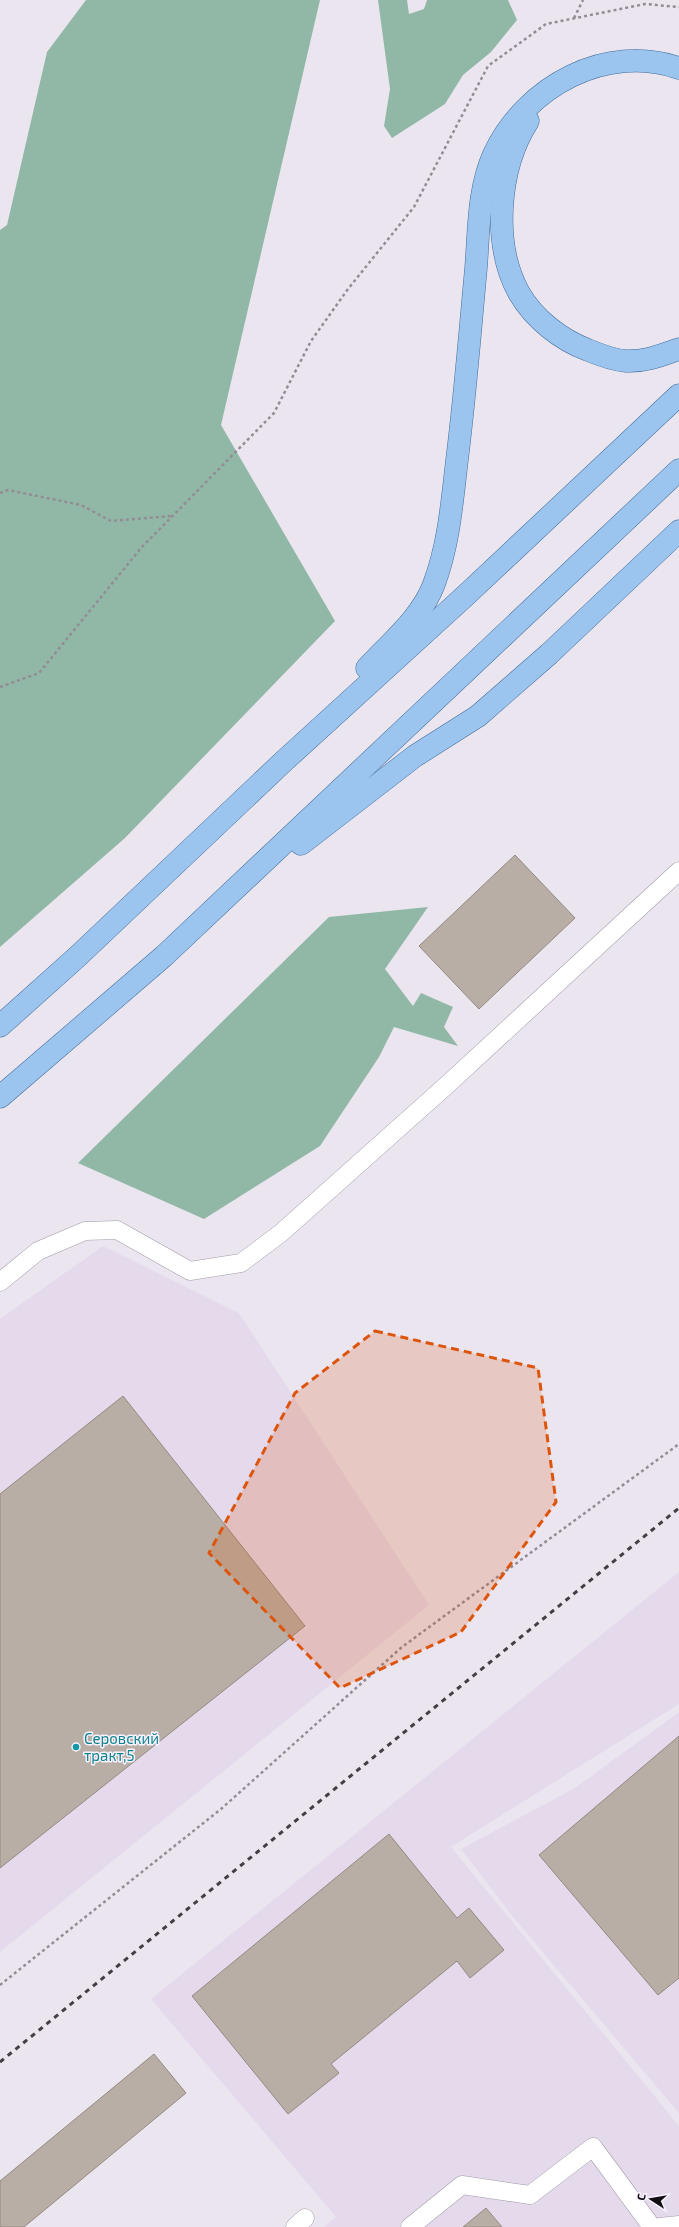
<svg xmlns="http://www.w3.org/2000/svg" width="679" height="2227" viewBox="0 0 679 2227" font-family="'Exo 2',sans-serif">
  <rect width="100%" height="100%" fill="#ebe5f0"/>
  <g fill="#e4daec">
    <polygon points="103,1246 239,1313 429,1605 0,1952 0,1319"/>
    <polygon points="679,1572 679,1704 451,1847 679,2126 679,2227 324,2227 336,2217 151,1999"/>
    <polygon points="679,1712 679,2113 513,1917 461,1849 575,1788"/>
  </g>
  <g fill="#91b8a6">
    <polygon points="86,0 320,0 221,425 335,621 125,838 0,947 0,230 7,225 47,52"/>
    <polygon points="378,0 407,0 409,14 424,9 427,0 508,0 517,20 491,52 463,75 445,104 392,138 384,126 390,89"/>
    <polygon points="428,907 385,969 413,1006 421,993 453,1007 444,1027 458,1046 394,1027 379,1057 320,1146 204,1219 78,1163 329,917"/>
  </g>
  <g fill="#b8aea5" stroke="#948a82">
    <polygon points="515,855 575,918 479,1009 419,946"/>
    <polygon points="123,1396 305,1626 0,1868 0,1494"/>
    <polygon points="679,1736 679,1978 658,1995 539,1855"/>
    <polygon points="389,1834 457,1918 469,1908 504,1950 470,1978 457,1961 331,2064 339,2073 288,2114 192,1996"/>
    <polygon points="154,2054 186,2093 24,2227 0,2227 0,2181"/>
    <polygon points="486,2208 502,2227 463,2227"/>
  </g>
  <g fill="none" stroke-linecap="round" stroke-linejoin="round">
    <g stroke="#a19ba6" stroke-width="19">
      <g id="minor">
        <polyline points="0,1282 38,1251 85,1231 117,1230 190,1271 241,1263 281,1233 448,1084 679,871"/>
        <polyline points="295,2227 305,2218"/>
        <polyline points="410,2227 462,2185 530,2195 593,2147 652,2227"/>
        <polyline points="660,2227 679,2225"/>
      </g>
    </g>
    <g stroke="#3f6c99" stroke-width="23">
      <g id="major">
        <path d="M528,121C498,168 492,244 519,293C534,319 561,340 588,350C600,355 613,360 626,361C645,362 662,355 679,349"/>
        <path d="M367,668C390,643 422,617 434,584C449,544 452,502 457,460C465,396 470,332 476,268C479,230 478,189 494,154C526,86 606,43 679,68"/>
        <polyline points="301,844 415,756 478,716 549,654 679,531"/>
        <polyline points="0,1026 77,957 284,761 465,596 679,395"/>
        <polyline points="0,1097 164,956 679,470"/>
      </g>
    </g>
    <g stroke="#928d95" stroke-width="2.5" stroke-dasharray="3 3" stroke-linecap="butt">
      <polyline points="574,18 583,0"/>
      <polyline points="0,493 8,490 81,505 111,521 172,516"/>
      <polyline points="0,687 39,673 141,548 274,413 311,341 348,289 414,207 488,66 546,24 645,4 679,7"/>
      <polyline points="0,1985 221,1809 402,1647 679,1444"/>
    </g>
    <use href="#minor" stroke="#fff" stroke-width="18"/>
    <use href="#major" stroke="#9bc5ee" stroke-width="22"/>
    <polyline stroke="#423f44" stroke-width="3" stroke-dasharray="5 5" stroke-linecap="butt" points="0,2062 679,1508"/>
  </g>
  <path fill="#dd550c" fill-opacity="0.2" stroke="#dd550c" stroke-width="3" stroke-dasharray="8 5" stroke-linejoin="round" d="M375,1331L538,1368L556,1502L461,1632L340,1688L209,1553L295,1393Z"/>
  <circle fill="#0f9aa8" stroke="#f8f2fe" stroke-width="1.5" cx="76" cy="1747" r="4"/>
  <g text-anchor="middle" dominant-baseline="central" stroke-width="3" stroke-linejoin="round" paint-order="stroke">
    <g font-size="15" fill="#0d838f" stroke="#f8f2fe" text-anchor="start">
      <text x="84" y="1738">Серовский<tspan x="84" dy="17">тракт,5</tspan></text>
    </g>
  </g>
  <g transform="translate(651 2199) rotate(282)" stroke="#f8f2fe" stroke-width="3" paint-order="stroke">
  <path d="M0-3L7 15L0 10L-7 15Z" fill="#110f12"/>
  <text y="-6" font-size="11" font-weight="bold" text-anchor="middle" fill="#110f12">С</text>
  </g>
</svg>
